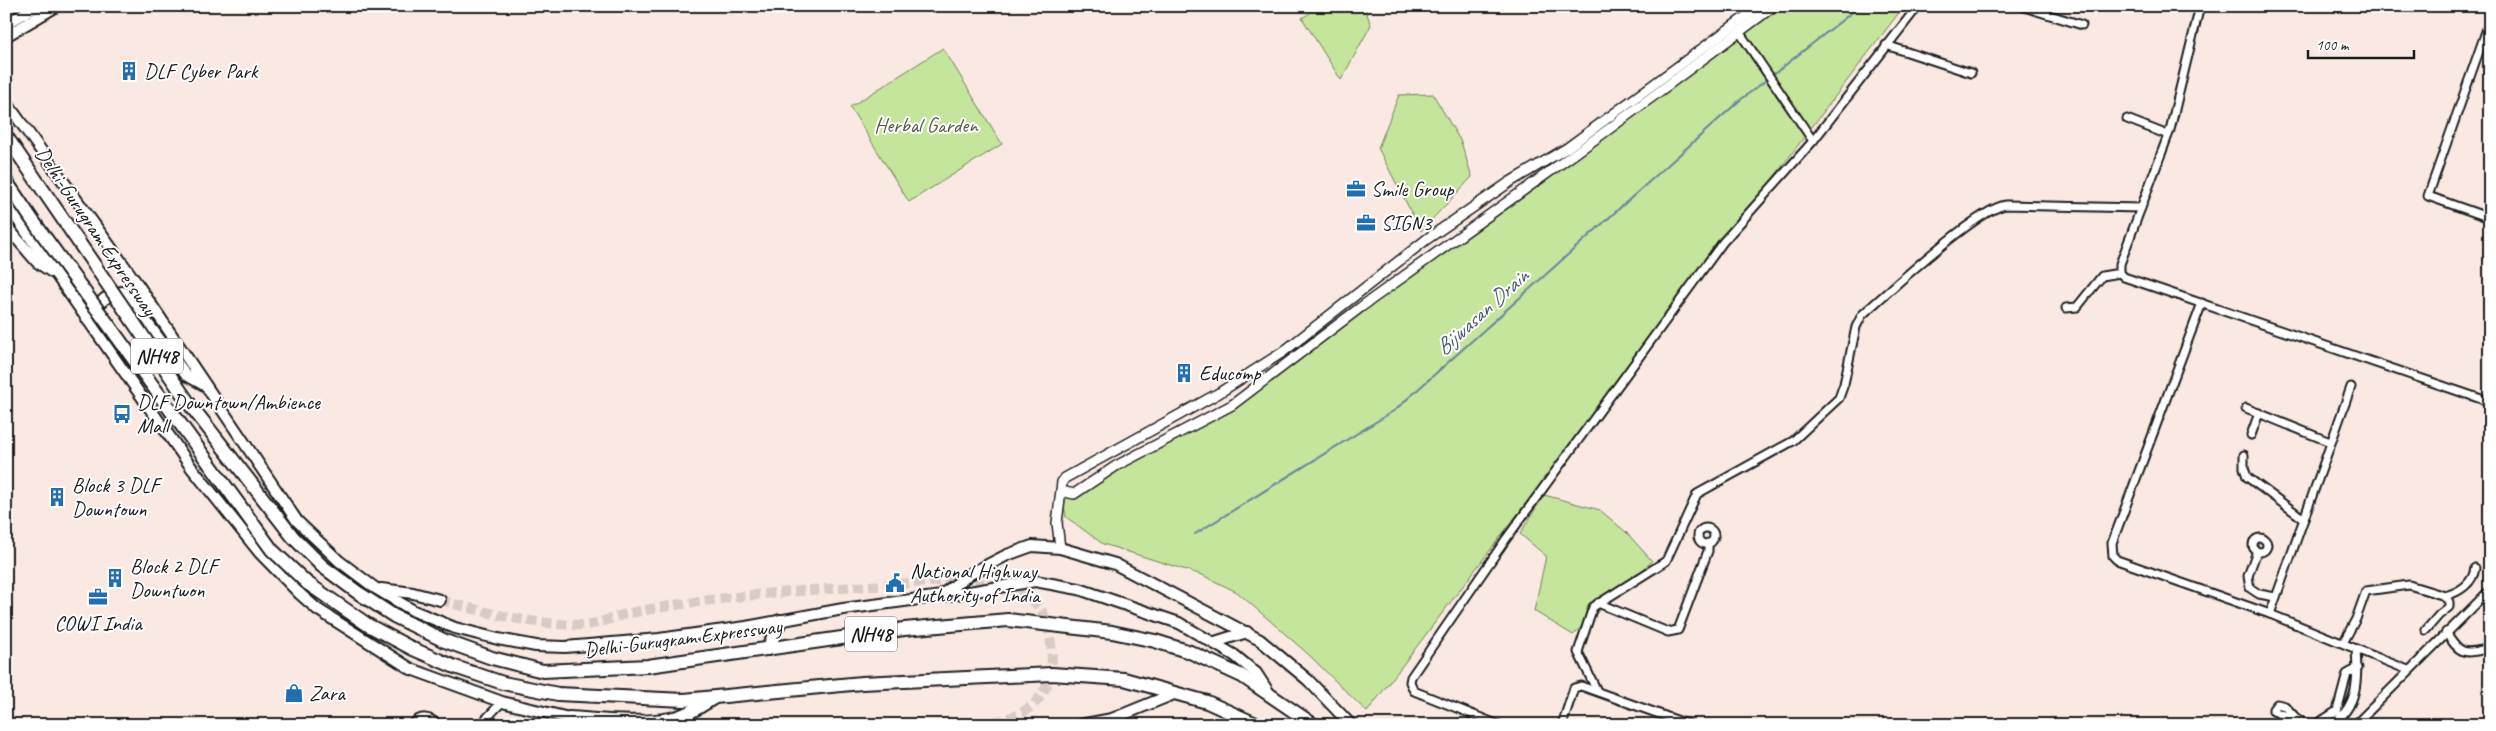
<svg xmlns="http://www.w3.org/2000/svg" width="2496" height="731" viewBox="0 0 2496 731" font-family="Caveat,sans-serif">
  <rect width="100%" height="100%" fill="#f9e9e2"/>
  <filter id="ink" filterUnits="userSpaceOnUse"><feTurbulence type="fractalNoise" baseFrequency=".02" numOctaves="2"/><feDisplacementMap in="SourceGraphic" scale="10" xChannelSelector="R" yChannelSelector="G"/><feConvolveMatrix kernelMatrix="1 2 1 2 8 2 1 2 1" color-interpolation-filters="sRGB"/></filter>
  <g filter="url(#ink)">
    <g fill="#c5e49c" stroke="#70805c">
      <polygon points="1320,6 1364,6 1371,25 1341,80 1302,18"/>
      <polygon points="1775,6 1904,6 1367,712 1308,654 1237,592 1202,575 1103,544 1066,517 1062,495 1250,390 1359,302 1561,161"/>
      <polygon points="943,48 1002,144 909,202 850,107"/>
      <polygon points="1433,94 1461,142 1472,177 1421,231 1378,148 1399,95"/>
      <polygon points="1544,495 1600,510 1627,533 1652,561 1573,635 1534,611 1546,556 1520,534"/>
    </g>
    <g fill="none" stroke-linecap="round" stroke-linejoin="round">
      <g stroke="#63869c" stroke-width="2">
        <polyline points="1774,74 1860,6"/>
        <polyline points="1195,534 1395,410 1739,101 1765,81"/>
      </g>
      <path stroke="#d8cac4" stroke-width="10" stroke-dasharray="10 5" stroke-linecap="butt" d="M440,600C487,613 533,625 582,625C599,625 617,615 635,612C713,597 791,591 871,586C919,583 985,573 1028,598C1043,606 1048,622 1050,637C1053,652 1053,673 1046,687C1033,715 1006,720 978,725"/>
      <g stroke="#1c1c1c" stroke-width="11">
        <g id="minor">
          <polyline points="2021,6 2082,25"/>
          <polyline points="2200,6 2170,130 2120,264 2120,273 2124,277 2490,402"/>
          <polyline points="6,12 11,21"/>
          <polyline points="2490,20 2428,196 2490,218"/>
          <polyline points="1740,33 1813,141"/>
          <polyline points="1886,45 1971,73"/>
          <polyline points="2127,119 2168,135"/>
          <polyline points="2202,303 2112,543 2113,556 2117,560 2270,614 2408,670"/>
          <polyline points="2066,308 2077,307 2102,276 2120,273"/>
          <polyline points="2246,408 2330,442"/>
          <polyline points="2251,435 2259,413"/>
          <polyline points="2244,455 2244,468 2247,477 2304,519"/>
          <circle cx="1706" cy="536" r="8"/>
          <circle cx="2260" cy="545" r="7"/>
          <polyline points="2257,551 2248,576 2250,588 2259,594 2275,597"/>
          <polyline points="2484,596 2490,601"/>
          <polyline points="1598,603 1668,632 1678,630 1708,551 1708,543"/>
          <polyline points="2270,614 2351,387"/>
          <polyline points="2426,630 2439,615 2449,607 2449,602 2445,596"/>
          <path d="M2446,632C2461,656 2464,654 2490,648"/>
          <path d="M2343,643L2356,619L2366,591L2409,585L2445,596C2460,592 2473,583 2475,568"/>
          <path d="M1597,691L1578,652L1593,607L1666,561L1697,494L1793,441L1839,398L1844,384L1856,327L1862,315C1887,293 1978,208 2006,205L2141,208"/>
          <polyline points="2297,719 2285,706 2277,704 2273,709 2273,711 2311,725"/>
          <path d="M412,725C420,715 430,716 438,725"/>
          <polyline points="480,725 502,702"/>
          <polyline points="1499,725 1414,691 1410,682 1411,677 1506,539 1723,242 1813,141 1918,6"/>
          <polyline points="1562,725 1574,688 1581,686 1690,725"/>
          <polyline points="2315,725 2337,711 2347,674 2358,668"/>
          <path d="M2330,725C2359,708 2358,677 2356,649"/>
          <polyline points="2355,725 2490,590"/>
        </g>
      </g>
      <g stroke="#1c1c1c" stroke-width="12">
        <g id="tertiary">
          <polyline points="6,243 14,236"/>
          <polyline points="1061,491 1074,494 1116,466 1232,405 1361,307 1609,129 1774,6"/>
          <polyline points="1060,548 1057,523 1062,482 1065,478 1219,393 1283,352 1427,239 1510,182 1567,148 1760,6"/>
        </g>
      </g>
      <g stroke="#1c1c1c" stroke-width="14">
        <g id="secondary">
          <polyline points="6,24 37,6"/>
          <polyline points="6,36 57,6"/>
          <polyline points="6,102 138,285 297,521 339,561 375,588 414,611 455,628 498,639 536,646 565,647 659,639 746,627 843,609 957,594 1035,581 1079,589 1179,623 1234,655 1256,673 1269,693"/>
          <polyline points="6,203 191,467 260,553 300,594 317,609 411,669 502,702 569,718 575,722"/>
          <polyline points="6,226 37,262 52,272"/>
          <path d="M95,313C99,301 109,294 122,292L126,294L186,375L204,385"/>
          <polyline points="381,589 413,593 440,600"/>
          <polyline points="940,596 970,574 1007,555 1032,546 1060,548 1115,564 1260,640 1308,680 1351,725"/>
          <polyline points="1215,642 1247,632"/>
          <polyline points="1080,725 1112,719 1176,693"/>
        </g>
      </g>
      <g stroke="#1c1c1c" stroke-width="16">
        <g id="motorway">
          <polyline points="322,566 357,592 394,616 445,641 492,658 543,671 648,666 904,629 1008,620 1112,632 1155,641 1190,652 1242,676 1314,725"/>
          <polyline points="307,583 368,625 413,649 455,667 503,683 558,694 684,700 862,683 1052,674 1124,679 1207,702 1258,725"/>
          <polyline points="768,649 780,621"/>
          <path d="M569,718C602,720 638,725 670,719C686,716 699,707 712,699"/>
        </g>
      </g>
      <use href="#minor" stroke="#fff" stroke-width="7"/>
      <use href="#tertiary" stroke="#fff" stroke-width="9"/>
      <use href="#secondary" stroke="#fff" stroke-width="10"/>
      <use href="#motorway" stroke="#fff" stroke-width="12"/>
      <g stroke="#1c1c1c" stroke-width="16" stroke-linecap="butt">
        <g id="motorway-bridge">
          <polyline points="6,136 188,402 293,537 322,566"/>
          <polyline points="6,181 33,221 272,550 307,583"/>
        </g>
      </g>
      <use href="#motorway-bridge" stroke="#fff" stroke-width="12"/>
    </g>
  </g>
  <defs>
    <g id="building-bare" transform="scale(1.5)"><path d="M-4-6H4V6H1V3H-1V6H-4ZM-2.5-4.3h1.7v1.8h-1.7ZM.8-4.3h1.7v1.8H.8ZM-2.5-1h1.7V.8h-1.7ZM.8-1h1.7V.8H.8Z" fill="#1f6fb2" stroke="#fff" stroke-width="2.5" paint-order="stroke"/></g>
    <g id="office-bare" transform="scale(1.5)"><path d="M-6-3h4V-5.5h4V-3h4V5H-6ZM-1-4.5V-3h2v-1.5ZM-6 0V1H6V0Z" fill="#1f6fb2" stroke="#fff" stroke-width="2.5" paint-order="stroke"/></g>
    <g id="bus-bare" transform="scale(1.5)"><path d="M-5-6H5V4H4V6H2V4H-2V6H-4V4H-5ZM-3.5-4V0h7V-4ZM-3.5 1.2v1.5H-2V1.2ZM2 1.2v1.5H3.5V1.2Z" fill="#1f6fb2" stroke="#fff" stroke-width="2.5" paint-order="stroke"/></g>
    <g id="civic-bare" transform="scale(1.5)"><path d="M-.6-6.5H3V-4.5H.6V-3L4-1V1h2V6H-6V1h2V-1L-.6-3ZM-1.2 2.5V6h2.4V2.5Z" fill="#1f6fb2" stroke="#fff" stroke-width="2.5" paint-order="stroke"/></g>
    <g id="shop-bare" transform="scale(1.5)"><path d="M-5-2.5h2.3a2.7 3.5 0 0 1 5.4 0H5L5.5 6h-11ZM-1.5-2.5h3a1.5 2.3 0 0 0-3 0Z" fill="#1f6fb2" stroke="#fff" stroke-width="2.5" paint-order="stroke"/></g>
  </defs>
  <g fill-rule="evenodd">
    <use href="#building-bare" x="129" y="71"/>
    <use href="#office-bare" x="1356" y="189"/>
    <use href="#office-bare" x="1366" y="223"/>
    <use href="#building-bare" x="1184" y="373"/>
    <use href="#bus-bare" x="122" y="414"/>
    <use href="#building-bare" x="57" y="497"/>
    <use href="#building-bare" x="115" y="578"/>
    <use href="#civic-bare" x="895" y="583"/>
    <use href="#office-bare" x="98" y="597"/>
    <use href="#shop-bare" x="294" y="693"/>
  </g>
  <g text-anchor="middle" dominant-baseline="central" stroke-width="4" stroke-linejoin="round" paint-order="stroke">
    <g fill="#fff" stroke="#606060" stroke-width="1">
      <rect x="131" y="338.5" width="52" height="35" rx="4"/>
      <rect x="845" y="616.5" width="52" height="35" rx="4"/>
    </g>
    <g font-size="20" font-weight="bold" fill="#1c1c1c">
      <text x="157" y="356">NH48</text>
      <text x="871" y="634">NH48</text>
    </g>
    <g font-size="21" fill="#1c1c1c" stroke="#fff" text-anchor="start">
      <text x="144" y="71">DLF Cyber Park</text>
      <text x="1371" y="189">Smile Group</text>
      <text x="1381" y="223">SIGN3</text>
      <text x="1199" y="373">Educomp</text>
      <text x="137" y="402">DLF Downtown/Ambience<tspan x="137" dy="24">Mall</tspan></text>
      <text x="72" y="485">Block 3 DLF<tspan x="72" dy="24">Downtown</tspan></text>
      <text x="130" y="566">Block 2 DLF<tspan x="130" dy="24">Downtwon</tspan></text>
      <text x="910" y="571">National Highway<tspan x="910" dy="24">Authority of India</tspan></text>
      <text x="98" y="623" text-anchor="middle">COWI India</text>
      <text x="309" y="693">Zara</text>
    </g>
    <g font-size="21" fill="#4f5842" stroke="#fff">
      <text x="926" y="125">Herbal Garden</text>
    </g>
    <g font-size="21" fill="#1c1c1c" stroke="#fff">
      <text transform="translate(96 231) rotate(56)">Delhi-Gurugram Expressway</text>
      <text transform="translate(683 638) rotate(-7)">Delhi-Gurugram Expressway</text>
    </g>
    <g font-size="22" font-style="italic" fill="#465a67" stroke="#fff">
      <text transform="translate(1482 312) rotate(-42)">Bijwasan Drain</text>
    </g>
  </g>
  <rect width="2496" height="731" fill="none" stroke="#fff" stroke-width="25"/>
  <rect x="12" y="12" width="2471" height="706" fill="none" stroke="#1c1c1c" stroke-width="2" filter="url(#ink)"/>
  <path d="M2308 50v8h106v-8" fill="none" stroke="#1c1c1c" stroke-width="2.5"/>
  <text x="2316" y="50" font-size="15" fill="#1c1c1c" stroke="#ffffff" stroke-width="4" paint-order="stroke">100 m</text>
</svg>
